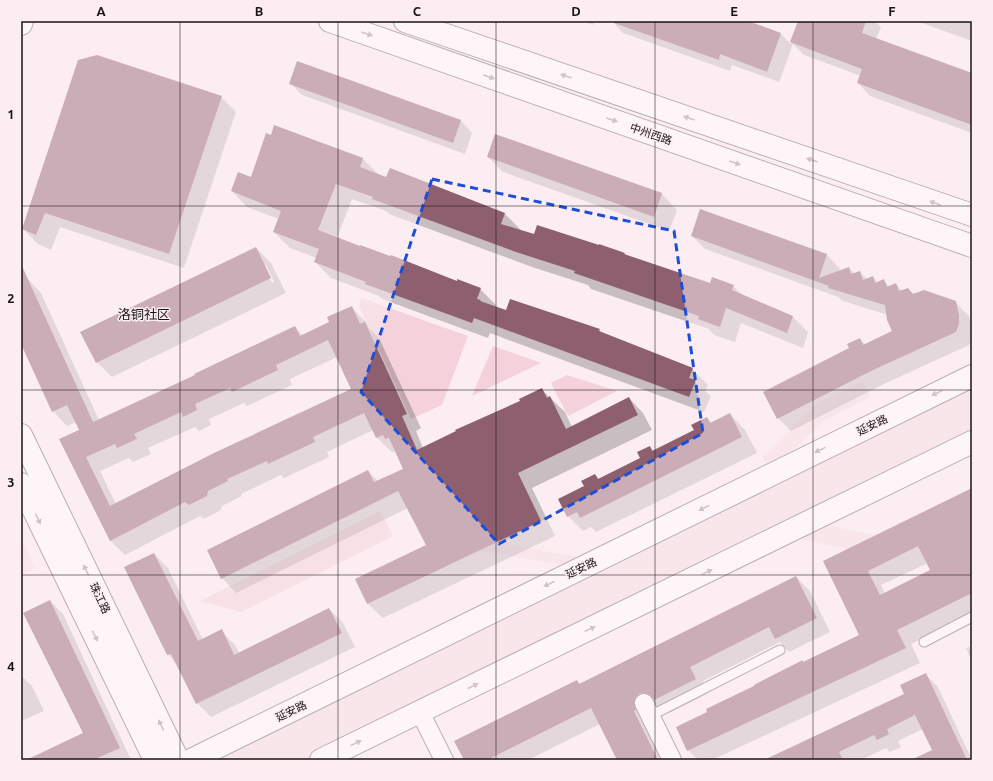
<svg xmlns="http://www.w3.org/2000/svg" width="993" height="781" viewBox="0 0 993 781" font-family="Ubuntu,'Noto Sans SC',sans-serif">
  <rect width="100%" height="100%" fill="#fbedf1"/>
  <g fill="#f4dde4">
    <polygon points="972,377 972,436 820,524 879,536 872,554 804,540 796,524 316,760 196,760 563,565 475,550 474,539 580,557 772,475 763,457 816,404 863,381 870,397 823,421 785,458"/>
    <polygon points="21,539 35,568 21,574"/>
  </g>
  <g fill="#f4d1db">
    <polygon points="361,298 468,336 442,405 411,419 359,306"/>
    <polygon points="493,346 541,363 472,396"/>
    <polygon points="567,375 617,391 568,416 551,383"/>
    <polygon points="380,511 393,536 241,612 200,601"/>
  </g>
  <g fill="#0003" fill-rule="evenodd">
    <polygon points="583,21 595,21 593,25"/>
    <polygon points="612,21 745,21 781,34 791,44 799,21 874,21 881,27 876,39 972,74 972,133 870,96 858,83 861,76 804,55 793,44 779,82 732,65 730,71 623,33"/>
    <polygon points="916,21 972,21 972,41"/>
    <polygon points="97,56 221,97 236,112 184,268 60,227 51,250 38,244 23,229"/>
    <polygon points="298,62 461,121 472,133 465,154 302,95 290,83"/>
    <polygon points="496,135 662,194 677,210 669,231 503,172 488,157"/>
    <polygon points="362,158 378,174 387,179 391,169 505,214 520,229 520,231 535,236 624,253 627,256 710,284 733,286 744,296 793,317 808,332 803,348 741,323 735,342 714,335 709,329 591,289 588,285 532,267 389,214 386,211 352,199 337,238 457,282 480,289 496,305 495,307 507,311 599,330 603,334 692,369 708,385 705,391 711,396 704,412 490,333 488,338 382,299 379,296 331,278 315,262 317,258 290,248 274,232 279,219 247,207 232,191 252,178"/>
    <polygon points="701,210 827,255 840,269 839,272 849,268 855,274 859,272 867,279 873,277 878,283 884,281 890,287 896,284 902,291 908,289 914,294 955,302 969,316 972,329 972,338 969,345 884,384 791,431 778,418 860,339 866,345 893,332 888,315 843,301 838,297 705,249 692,236"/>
    <path d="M256,248L271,263L286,293L112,377L97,362ZM264,265H266L274,282L272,283Z"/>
    <path d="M27,278L41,293L99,420L196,376L295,327L303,336L331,323L351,307L366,322L369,328L379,338L421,428L416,431L423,448L521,401L542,390L565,412L572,427L629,398L643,413L652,430L532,488L555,536L383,618L368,604L357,580L428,546L408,508L236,593L222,578L368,471L378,481L404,469L396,451L392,452L377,438L373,430L327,452L329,457L284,478L281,475L241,494L242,496L222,506L221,510L204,519L200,516L125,555L111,541L61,440L80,430L76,422L67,426L53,411L21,342V281ZM337,357L352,390L116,504L100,471L129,458L133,462L151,454L148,448L195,427L199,431L211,425L209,419L244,403L247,406L292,385L290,379Z"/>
    <polygon points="730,414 745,430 757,453 596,532 591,527 583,531 568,516 585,487 595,475 599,479 641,459 650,447 654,451 695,431 707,418 712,423"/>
    <path d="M972,489V614L911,644L920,663L712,760H698L688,750L804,663L860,635L824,562ZM928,563L932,571L885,594L881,585Z"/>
    <polygon points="154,554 168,568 203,640 221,631 235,645 239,653 329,609 343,623 355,647 211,717 197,703 176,663 168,654"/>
    <polygon points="796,577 810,591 830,632 789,652 780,642 703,681 709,693 669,713 663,707 659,706 653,707 664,760 619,760 600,724 528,760 465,760 577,681 581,685"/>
    <polygon points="50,601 63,614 131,760 28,760 84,733"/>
    <polygon points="972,646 972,662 966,648"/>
    <polygon points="925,674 938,687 972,760 913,760 933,750 923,729 898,741 901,747 890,752 886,748 861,760 766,760 906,694"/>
    <polygon points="21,675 32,686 44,711 21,721"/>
    <polygon points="426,758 429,760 421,760"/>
  </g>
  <g fill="#8e606f" fill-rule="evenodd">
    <polygon points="614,21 748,21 781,33 767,72 720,54 719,60 614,23"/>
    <polygon points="798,21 866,21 862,33 972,73 972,125 857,83 862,69 790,42"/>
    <polygon points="97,55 222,96 169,254 45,213 36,235 22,229 78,60"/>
    <polygon points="297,61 461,120 453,143 289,84"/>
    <polygon points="274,125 363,158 360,167 386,177 390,168 505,213 501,224 534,234 537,225 599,245 599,244 625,253 624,254 710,283 712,277 734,285 732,290 793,316 787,333 726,308 720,327 698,319 699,316 574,273 575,271 516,252 372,199 373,197 336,184 318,230 360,246 360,245 390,256 391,255 457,281 457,279 481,288 477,299 481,300 480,301 506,310 510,299 600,329 599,331 693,368 689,378 696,380 689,397 474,318 472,323 365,284 366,282 314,262 319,249 273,232 281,211 231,191 238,172 251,177 266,133 271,135"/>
    <polygon points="495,134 662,193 654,217 487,157"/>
    <polygon points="700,209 827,254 819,278 849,267 851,274 860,271 863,280 873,276 875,283 884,279 887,287 896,283 899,291 908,288 913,294 924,290 956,301 959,316 959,324 956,332 871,371 777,419 763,392 849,348 847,344 860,338 863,345 892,331 887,320 885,305 828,288 829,286 691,236"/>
    <polygon points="256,247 271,278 96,363 80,332"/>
    <path d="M21,264L93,422L195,375L194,374L295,326L300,336L329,322L327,317L352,306L360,324L365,322L407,414L402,416L417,450L456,431L455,430L520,401L519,399L542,388L547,398L550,396L566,429L629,397L638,415L518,473L541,521L367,604L355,579L426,545L398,491L221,579L207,550L368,470L374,482L403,469L389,438L385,439L383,435L376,438L364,413L313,437L315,442L268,464L267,461L227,479L228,481L208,491L207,496L189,505L185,502L110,541L59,439L79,430L67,405L52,412L21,344ZM328,340L351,389L214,453L110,506L86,457L115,444L117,448L137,439L134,434L181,412L183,417L197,410L195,404L230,388L232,392L278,370L276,365Z"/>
    <polygon points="730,413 742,437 580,518 577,512 567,517 558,499 584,486 581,481 595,474 598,479 640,458 637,452 650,446 652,451 694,430 691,425 707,417 710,423"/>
    <path d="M972,488V593L897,630L906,648L687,751L676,727L707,712L706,709L754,686V685L785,669L803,660V662L859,635L823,561ZM918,546L930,570L880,595L868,571Z"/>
    <polygon points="154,553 198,641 222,629 234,655 329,608 342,633 196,704 171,654 167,655 124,567"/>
    <polygon points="796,576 817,618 775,639 769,627 690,667 696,679 654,700 650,695 645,693 640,693 636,697 634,703 636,710 634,711 658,760 617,760 591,708 487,760 464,760 454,741 577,680 579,684"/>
    <polygon points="50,600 120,748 93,760 26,760 83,733 23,613"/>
    <polygon points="926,673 967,760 911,760 932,750 915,715 887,729 889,734 877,740 874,735 839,752 843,760 764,760 904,694 900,685"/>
  </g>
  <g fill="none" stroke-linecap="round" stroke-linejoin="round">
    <g stroke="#6e6366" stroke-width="11">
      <g id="lane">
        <polyline points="924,642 972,617"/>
        <polyline points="650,716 780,650"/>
      </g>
    </g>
    <g stroke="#6e6366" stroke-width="20">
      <g id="street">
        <polyline points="644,703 672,760"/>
        <polyline points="420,712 444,760"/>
      </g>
    </g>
    <g stroke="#6e6366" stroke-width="24">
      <g id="secondary">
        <polyline points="21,24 22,21"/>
        <polyline points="21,435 178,760"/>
        <polyline points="21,484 155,760"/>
      </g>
    </g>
    <g stroke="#6e6366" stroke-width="24">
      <g id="primary">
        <polyline points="330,21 972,246"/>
        <polyline points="405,21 972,215"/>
        <polyline points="191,760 972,376"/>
        <polyline points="321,760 972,442"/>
      </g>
    </g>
    <use href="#lane" stroke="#fff" stroke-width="9"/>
    <use href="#street" stroke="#fff" stroke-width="18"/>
    <use href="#secondary" stroke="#fff" stroke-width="22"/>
    <use href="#primary" stroke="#fff" stroke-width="22"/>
  </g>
  <defs><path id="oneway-solid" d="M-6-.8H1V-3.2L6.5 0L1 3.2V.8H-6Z"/></defs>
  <g fill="#989596">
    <use href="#oneway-solid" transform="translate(367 34) rotate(19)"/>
    <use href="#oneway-solid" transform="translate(566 76) rotate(-161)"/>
    <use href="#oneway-solid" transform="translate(489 77) rotate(19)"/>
    <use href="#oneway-solid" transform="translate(689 118) rotate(-161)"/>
    <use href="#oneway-solid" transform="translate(612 120) rotate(19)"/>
    <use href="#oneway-solid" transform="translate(812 160) rotate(-161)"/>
    <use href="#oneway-solid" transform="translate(735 163) rotate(19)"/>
    <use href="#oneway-solid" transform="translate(935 203) rotate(-161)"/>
    <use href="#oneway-solid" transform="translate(937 393) rotate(154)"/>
    <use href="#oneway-solid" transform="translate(820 450) rotate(154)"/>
    <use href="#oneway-solid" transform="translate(704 508) rotate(154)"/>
    <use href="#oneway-solid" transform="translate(38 519) rotate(64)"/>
    <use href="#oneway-solid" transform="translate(86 570) rotate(-116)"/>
    <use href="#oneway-solid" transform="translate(707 572) rotate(-26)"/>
    <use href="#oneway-solid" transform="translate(549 584) rotate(154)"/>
    <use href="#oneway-solid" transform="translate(590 629) rotate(-26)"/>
    <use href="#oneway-solid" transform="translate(95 636) rotate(64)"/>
    <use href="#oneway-solid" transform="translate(473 686) rotate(-26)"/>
    <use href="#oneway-solid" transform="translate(161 725) rotate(-116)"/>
    <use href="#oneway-solid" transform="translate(356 743) rotate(-26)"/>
  </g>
  <path d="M0 0H993V781H0ZM432,179L674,231L703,433L499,544L361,392Z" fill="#fbedf1" fill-opacity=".55" fill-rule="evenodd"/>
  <path fill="none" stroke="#1d4ed8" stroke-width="3" stroke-dasharray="8 5" stroke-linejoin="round" d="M432,179L674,231L703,433L499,544L361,392Z"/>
  <path fill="none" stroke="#191416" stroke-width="1" stroke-opacity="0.55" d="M180,21V760M338,21V760M496,21V760M655,21V760M813,21V760M21,206H972M21,390H972M21,575H972"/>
  <g text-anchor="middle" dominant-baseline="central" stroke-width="3" stroke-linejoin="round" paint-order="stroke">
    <g font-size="11" fill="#191416" stroke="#fbedf1">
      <text transform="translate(651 134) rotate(19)">中州西路</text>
      <text transform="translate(872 425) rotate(-26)">延安路</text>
      <text transform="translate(581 568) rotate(-26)">延安路</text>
      <text transform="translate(100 598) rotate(64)">珠江路</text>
      <text transform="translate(291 711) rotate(-26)">延安路</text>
    </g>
    <g font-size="13" fill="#191416" stroke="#fbedf1">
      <text x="144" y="314">洛铜社区</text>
    </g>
  </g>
  <rect width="993" height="781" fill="none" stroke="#fbedf1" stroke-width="44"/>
  <rect x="22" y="22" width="949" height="737" fill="none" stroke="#191416" stroke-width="1.5"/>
  <g font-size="13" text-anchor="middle" font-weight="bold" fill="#191416">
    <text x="101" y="16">A</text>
    <text x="259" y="16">B</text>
    <text x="417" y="16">C</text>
    <text x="576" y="16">D</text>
    <text x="734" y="16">E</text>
    <text x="892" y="16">F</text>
    <text x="11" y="119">1</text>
    <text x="11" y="303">2</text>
    <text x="11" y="487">3</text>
    <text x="11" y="671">4</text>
  </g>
</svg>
